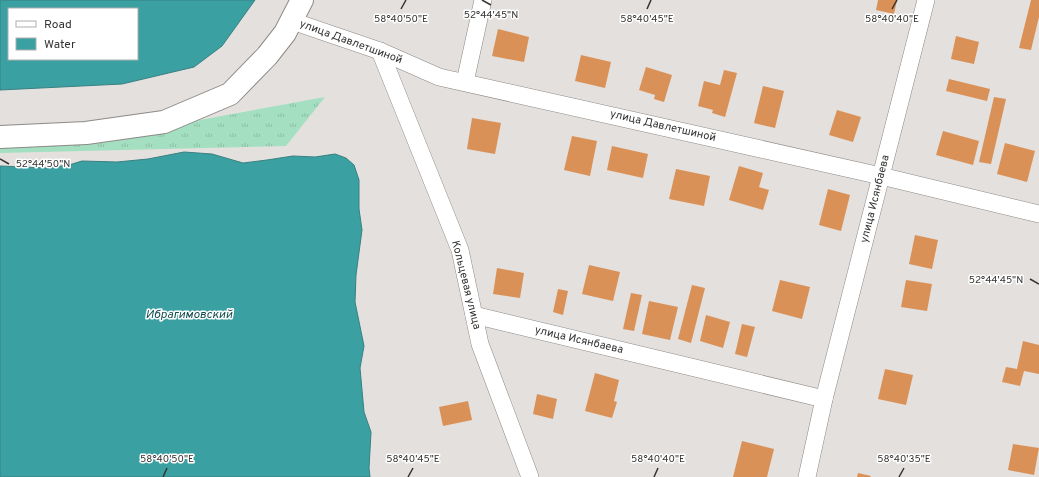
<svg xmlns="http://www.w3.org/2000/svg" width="1039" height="477" viewBox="0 0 1039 477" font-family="Overpass,sans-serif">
  <defs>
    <pattern id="grass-tufts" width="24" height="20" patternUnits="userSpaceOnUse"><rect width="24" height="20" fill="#a3dfc0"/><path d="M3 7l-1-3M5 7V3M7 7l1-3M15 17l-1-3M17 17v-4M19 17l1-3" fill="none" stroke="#8dc0a5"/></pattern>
  </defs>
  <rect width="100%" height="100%" fill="#e3e0dd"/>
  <polygon fill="url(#grass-tufts)" points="325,97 286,146 0,153 0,132 178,124"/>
  <g fill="#3ba0a2" stroke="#398081" fill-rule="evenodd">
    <path d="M0,0H255L222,46L194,67L122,84L0,90ZM9,9H137V59H9Z"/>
    <polygon points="184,152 212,154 243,163 267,160 293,156 315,157 335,154 346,158 354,165 359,180 359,209 362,230 356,275 355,302 364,346 360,368 364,412 371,432 369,468 370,477 0,477 0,166 46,168 69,165 82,161 117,162 148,159"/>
  </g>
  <g fill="#da9158">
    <polygon points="878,0 897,0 894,14 876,10"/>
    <polygon points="1031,0 1039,0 1039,17 1031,50 1019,48"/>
    <polygon points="498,29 529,37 524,62 492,56"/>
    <polygon points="956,36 979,42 974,64 951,59"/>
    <polygon points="581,55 611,62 605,88 575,81"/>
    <polygon points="646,67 672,75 664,102 654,99 655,95 639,90"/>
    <polygon points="724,70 737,73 725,117 712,113 713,110 698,106 704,81 720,85"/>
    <polygon points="949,79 990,89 987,101 946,91"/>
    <polygon points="763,86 784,91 775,128 754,123"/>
    <polygon points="994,97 1006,99 991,164 979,162"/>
    <polygon points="837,110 861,117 853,142 829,135"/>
    <polygon points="472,118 501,123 495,154 467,149"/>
    <polygon points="943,131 979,141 973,165 936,155"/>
    <polygon points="572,136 597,141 590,176 564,170"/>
    <polygon points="1005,143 1035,151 1027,182 997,174"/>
    <polygon points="612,146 648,154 643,178 607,170"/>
    <polygon points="739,166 763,173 759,187 769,190 763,210 729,200"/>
    <polygon points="676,169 710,176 704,206 669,199"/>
    <polygon points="828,189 850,195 841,231 819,225"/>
    <polygon points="915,235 938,240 932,269 909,264"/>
    <polygon points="589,265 620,272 613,301 582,294"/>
    <polygon points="497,268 524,273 520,298 493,294"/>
    <polygon points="780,280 810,287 802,319 772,311"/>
    <polygon points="906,280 932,284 927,311 901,307"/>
    <polygon points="692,285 705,288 691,343 678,339"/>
    <polygon points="558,289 568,291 563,315 553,312"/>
    <polygon points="631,293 642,295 634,331 623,329"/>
    <polygon points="649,301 678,307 670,340 642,334"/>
    <polygon points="706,315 730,322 723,348 700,341"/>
    <polygon points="742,324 755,327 747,357 735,354"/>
    <polygon points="1023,341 1039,345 1039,374 1024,371 1020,386 1002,382 1006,367 1017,369"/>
    <polygon points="885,369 913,375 906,405 878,399"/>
    <polygon points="595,373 619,380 614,401 617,402 612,418 585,411"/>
    <polygon points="537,394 557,399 553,419 533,414"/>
    <polygon points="468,401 472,420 443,426 439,407"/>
    <polygon points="742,441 774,449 767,477 733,477"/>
    <polygon points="1013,444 1039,448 1034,475 1008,470"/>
    <polygon points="858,473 871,476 870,477 857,477"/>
  </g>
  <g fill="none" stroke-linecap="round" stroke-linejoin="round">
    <g stroke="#8d8a87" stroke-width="18">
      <g id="street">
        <polyline points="292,21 380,51 439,77 881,176 1039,214"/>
        <polyline points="380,51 460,250 480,344 530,477"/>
        <polyline points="465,82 483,0"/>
        <polyline points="474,315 824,399"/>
        <polyline points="807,477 824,399 926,0"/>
      </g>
    </g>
    <g stroke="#8d8a87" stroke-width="24">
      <polyline id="secondary" points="0,137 86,133 164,122 230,94 267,56 285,33 302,0"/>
    </g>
    <use href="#street" stroke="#fff" stroke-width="17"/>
    <use href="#secondary" stroke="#fff" stroke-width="22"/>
  </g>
  <path fill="none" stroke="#353433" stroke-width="1.5" d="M482,0L491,5M401,9L406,0M647,9L651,0M892,9L897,0M0,159L9,164M1030,279L1039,284M163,477L167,468M408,477L413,468M654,477L658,468M899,477L904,468"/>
  <g text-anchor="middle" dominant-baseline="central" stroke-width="3" stroke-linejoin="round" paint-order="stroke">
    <g font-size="11" fill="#353433" stroke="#fff">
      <text transform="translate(351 42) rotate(20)">улица Давлетшиной</text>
      <text transform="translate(663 126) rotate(13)">улица Давлетшиной</text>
      <text transform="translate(875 199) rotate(-76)">улица Исянбаева</text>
      <text transform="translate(466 285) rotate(76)">Кольцевая улица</text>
      <text transform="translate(579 340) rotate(13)">улица Исянбаева</text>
    </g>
    <g font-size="12" font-style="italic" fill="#124d4e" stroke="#fff">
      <text x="189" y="315">Ибрагимовский</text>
    </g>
  </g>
  <g font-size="10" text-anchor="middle" fill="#353433" stroke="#fff" stroke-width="3" stroke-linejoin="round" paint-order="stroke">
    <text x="491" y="18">52°44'45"N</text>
    <text x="401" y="22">58°40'50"E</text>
    <text x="647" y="22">58°40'45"E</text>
    <text x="892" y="22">58°40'40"E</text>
    <text x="43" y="167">52°44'50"N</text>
    <text x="996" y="283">52°44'45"N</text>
    <text x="167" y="462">58°40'50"E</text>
    <text x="413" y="462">58°40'45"E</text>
    <text x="658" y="462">58°40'40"E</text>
    <text x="904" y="462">58°40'35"E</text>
  </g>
  <rect x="8" y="8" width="130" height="52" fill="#ffffff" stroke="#aeaead"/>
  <rect x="16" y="21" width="20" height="6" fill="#ffffff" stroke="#aeaead"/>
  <text x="44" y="28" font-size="12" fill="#353433">Road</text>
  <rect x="16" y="38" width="20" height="12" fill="#3ba0a2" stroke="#aeaead"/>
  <text x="44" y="48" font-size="12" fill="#353433">Water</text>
</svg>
